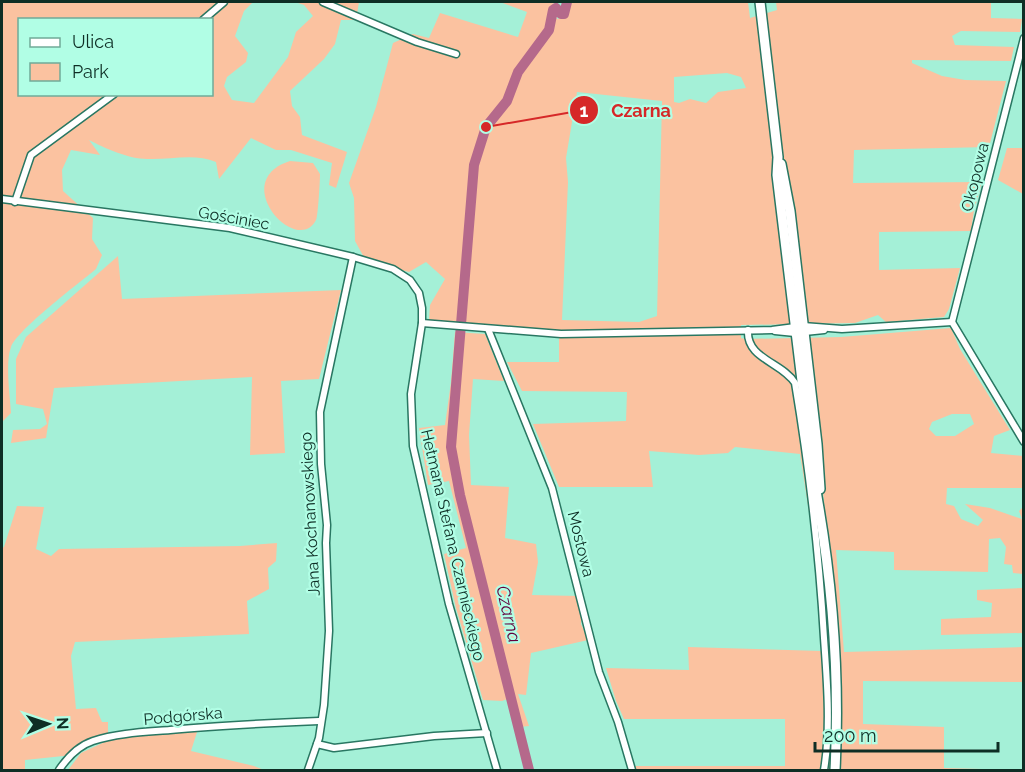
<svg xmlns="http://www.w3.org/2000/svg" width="1025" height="772" viewBox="0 0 1025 772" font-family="Raleway,sans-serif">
  <rect width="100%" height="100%" fill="#a4f0d7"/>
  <g fill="#fbc2a0" fill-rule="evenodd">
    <path d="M2,2H253L244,11L235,36L248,53L246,62L227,77L224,86L232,100L254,103L288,57L296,32L313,16L304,5L295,2H359L356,20H341L335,44L324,59L290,91L292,106L300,117L302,135L347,152L336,188L329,185L332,163L291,150H276L251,138L219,179L216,162C195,153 170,160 147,159C129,159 104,148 89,140L100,155L71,150L62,170L63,191L93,218L92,239L102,255L96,269C78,284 18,329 11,347C5,363 10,395 11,413L2,422ZM20,20H212V94H20Z"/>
    <path d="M500,2H554L553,6L557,19L566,17L572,2H748L750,18L777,10L776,2H991V18L1022,19L1020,32L961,31L952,36L955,45L1014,47L1011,61L912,60V63L942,76L965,80L1006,81L989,147L854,150L853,183L982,182L974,210L971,231L879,232V270L960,268L949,309L944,317L886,322L878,315L855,323L741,325V338L745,339L841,337L951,328L960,349L1010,430L994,436L991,453L1023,456V488H947L946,504L954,506L961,519L978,526L983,520L965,504L990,508L1022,519L1019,511L1023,507V574L1013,573L1012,565L1004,564L1006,547L1000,538L989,539L988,572L894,570V552L836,550L844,652L1023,647V682L863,681V724L944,727V768L982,769V770H838L829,557L818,437L817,511L831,655L833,721L832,770H636L635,766H785V719H624L616,701L606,668L689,670L688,647L822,651L815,550L800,454L735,447L728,453L699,455L649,451L653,487H559L533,424L626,421L627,392L522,391L507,362H559V337L580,336V330L538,331L429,320L430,305L445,279L426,262L409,272L366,261L355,241L354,198L349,183L376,107L393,43L413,34L429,38L440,13L518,37L527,12ZM727,73L741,77L746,88L718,92L706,103L690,99L679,103L674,102V77ZM577,92L662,101L657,316L639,322L562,320L568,182L566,158ZM952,414H970L974,424L955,436H936L929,429L932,422Z"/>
    <polygon points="1007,148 1023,148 1023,194 998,180"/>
    <path d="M290,161L313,163L320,174C320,181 318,215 316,220C297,257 227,181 290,161Z"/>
    <polygon points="118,256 122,299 341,290 319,379 281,381 285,453 250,455 252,377 54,388 46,438 11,443 13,430 40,429 47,424 43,409 16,404 16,359 26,337"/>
    <polygon points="455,332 485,334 504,381 473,379 469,435 471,485 509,487 505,538 536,544 538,562 532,595 579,596 582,610 581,624 588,640 531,653 526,695 518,694 529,726 520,727 476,546 472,548 510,698 502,701 483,700 456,608 444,554 466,548 449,481 428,485 419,428 445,425 451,382"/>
    <polygon points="17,506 44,507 36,549 51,556 59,549 240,546 277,543 276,561 268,568 269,589 247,601 249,634 75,642 71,656 76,709 96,708 102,722 108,722 108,735 90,740 73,755 25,760 25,770 2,770 2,548 4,547"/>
    <polygon points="1023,588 1023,633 941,635 941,619 991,617 992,603 977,600 977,590"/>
    <polygon points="198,729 191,751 254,766 264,770 68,770 81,753 111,739"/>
  </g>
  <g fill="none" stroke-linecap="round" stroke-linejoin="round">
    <polyline stroke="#b5698b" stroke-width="10" points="529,770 460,495 451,447 474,165 486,127 507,101 518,72 549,30 553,10 556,8 561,14 564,14 567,2"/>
    <g stroke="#297762" stroke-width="9">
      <g id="street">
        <polyline points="323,2 417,42 456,54"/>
        <polyline points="203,20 224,2"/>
        <polyline points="2,199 230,228 353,257 393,269 410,280 419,293 422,308 422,323 411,394 413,446 449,604 497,770"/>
        <polyline points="15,202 31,155 114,94"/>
        <polyline points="952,322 1024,38"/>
        <polyline points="952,322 1024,442"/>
        <polyline points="422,323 561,334 772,330 803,326 842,329 952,322"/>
        <polyline points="488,329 552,488 599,672 618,722 632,770"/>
        <path d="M748,330C746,359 782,362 795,383C809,467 819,553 824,638C827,681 831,728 824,770"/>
        <polyline points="775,331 795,333 824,330"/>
        <polyline points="317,744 334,748 434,736 487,733"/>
        <path d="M59,770C67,758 78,746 93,741C117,733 145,732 170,730C220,725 271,723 321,721"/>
        <polyline points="308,770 319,738 324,705 329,631 326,543 327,525 321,464 320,412 353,257"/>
      </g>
    </g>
    <g stroke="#297762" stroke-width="12">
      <g id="secondary">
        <path d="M760,2L778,157L777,175L814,480C832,576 840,673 835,770"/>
        <polyline points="781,164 790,211 817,444 820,489"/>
      </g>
    </g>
    <use href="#street" stroke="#fff" stroke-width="6"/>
    <use href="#secondary" stroke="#fff" stroke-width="9"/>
  </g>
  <g text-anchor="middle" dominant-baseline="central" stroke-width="4.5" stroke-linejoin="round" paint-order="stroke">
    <g font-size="16" fill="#0e2e25" stroke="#b1fee5">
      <text transform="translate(975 177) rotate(-76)">Okopowa</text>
      <text transform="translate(234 218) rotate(10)">Gościniec</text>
      <text transform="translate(310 514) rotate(-93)">Jana Kochanowskiego</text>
      <text transform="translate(581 544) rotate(76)">Mostowa</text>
      <text transform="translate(453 545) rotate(77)">Hetmana Stefana Czarnieckiego</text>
      <text transform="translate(183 716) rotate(-5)">Podgórska</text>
    </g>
    <g font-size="18" font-style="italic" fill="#63013c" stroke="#b1fee5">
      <text transform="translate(509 614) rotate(77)">Czarna</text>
    </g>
  </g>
  <path fill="none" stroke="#d62828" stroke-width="2" d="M486 127L584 110"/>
  <g fill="#d62828" stroke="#b1fee5" stroke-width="2">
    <circle cx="486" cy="127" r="6"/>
    <circle cx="584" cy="110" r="15"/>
  </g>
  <g font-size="18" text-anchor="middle" font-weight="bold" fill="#fff">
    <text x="584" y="117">1</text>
  </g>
  <g font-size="18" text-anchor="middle" font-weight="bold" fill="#d62828" stroke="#b1fee5" stroke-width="4.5" stroke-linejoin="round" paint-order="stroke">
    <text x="641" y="117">Czarna</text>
  </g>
  <rect width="1025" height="772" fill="none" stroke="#0e2e25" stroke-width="6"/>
  <rect x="18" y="18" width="195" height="78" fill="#b1fee5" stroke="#70ab98" stroke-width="1.5"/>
  <rect x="30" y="38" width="30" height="9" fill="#ffffff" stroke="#70ab98" stroke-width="1.5"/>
  <text x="72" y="48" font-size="18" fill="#0e2e25">Ulica</text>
  <rect x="30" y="63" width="30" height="18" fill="#fbc2a0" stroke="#70ab98" stroke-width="1.5"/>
  <text x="72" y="78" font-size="18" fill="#0e2e25">Park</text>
  <g transform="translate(48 724) rotate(88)" stroke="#b1fee5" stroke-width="4.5" paint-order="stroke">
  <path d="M0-4.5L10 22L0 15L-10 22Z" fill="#0e2e25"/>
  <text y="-9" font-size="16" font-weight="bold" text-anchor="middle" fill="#0e2e25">N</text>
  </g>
  <path d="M815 742v9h183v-9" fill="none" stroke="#0e2e25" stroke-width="3"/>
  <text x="824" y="742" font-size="18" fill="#0e2e25" stroke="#b1fee5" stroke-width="4.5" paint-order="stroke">200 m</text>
</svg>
